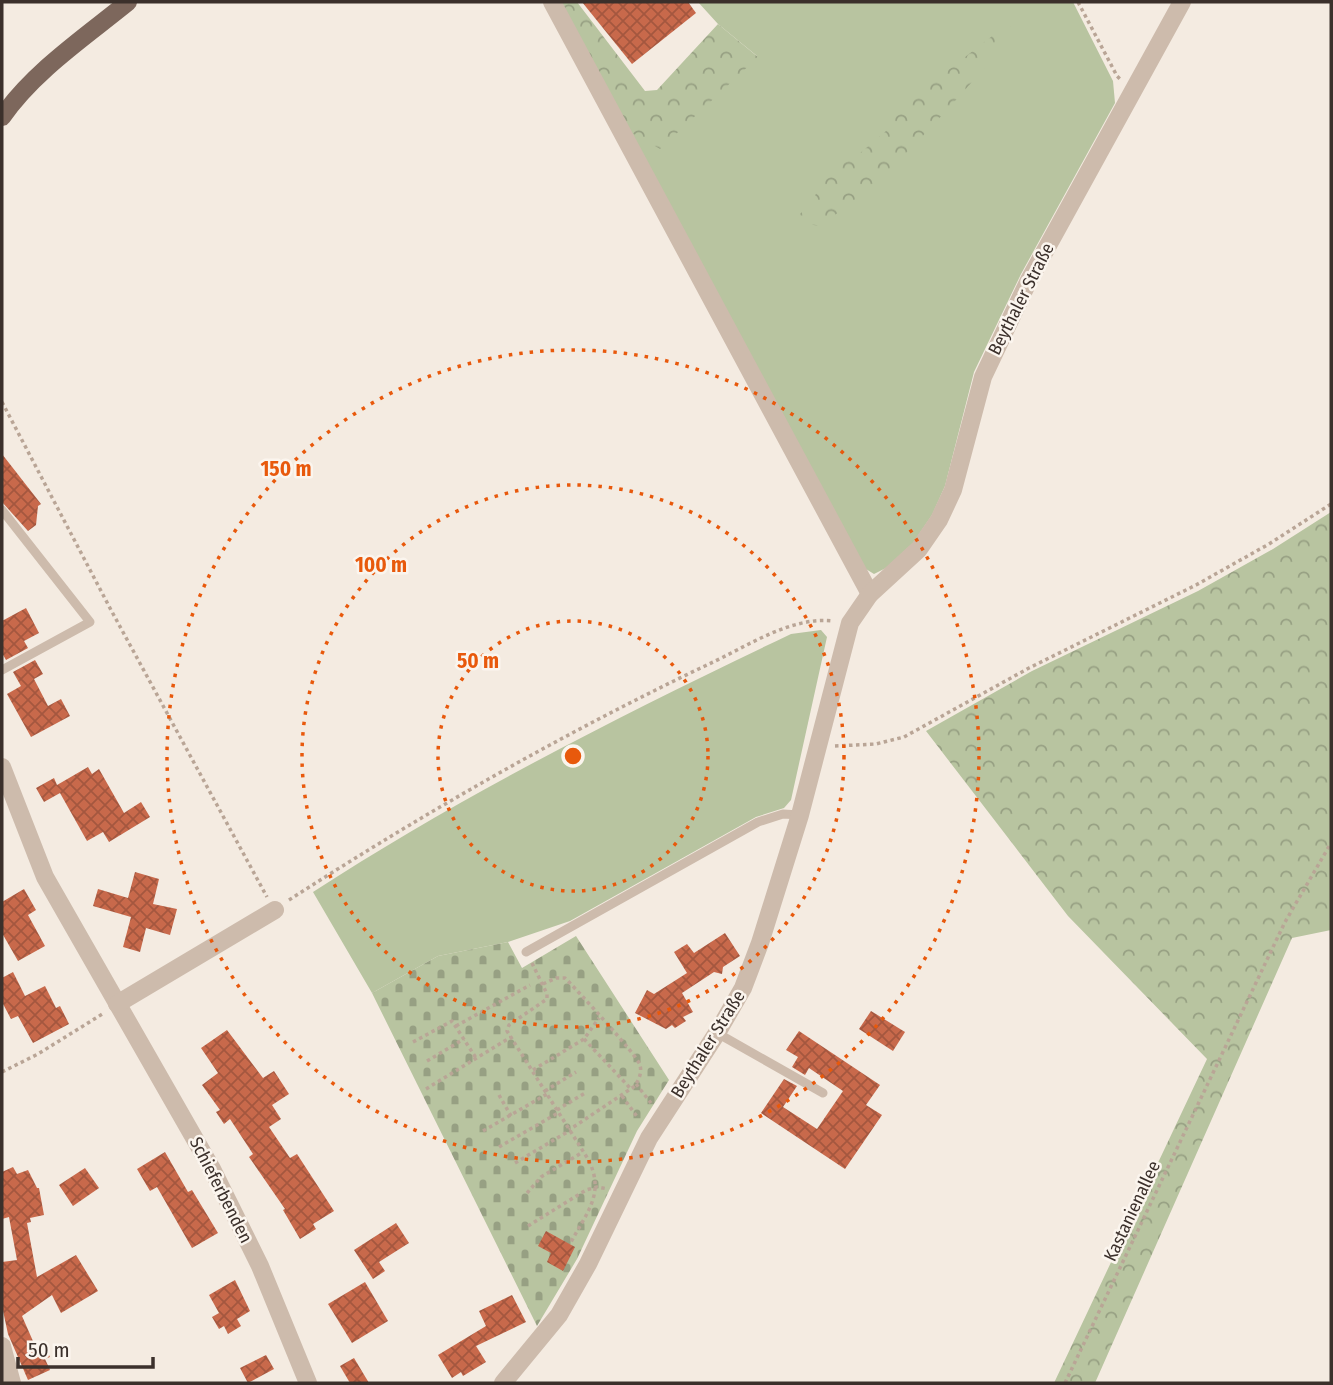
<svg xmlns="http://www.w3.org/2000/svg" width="1333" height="1385" viewBox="0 0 1333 1385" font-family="'Fira Sans Condensed',sans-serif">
  <defs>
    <pattern id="forest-crowns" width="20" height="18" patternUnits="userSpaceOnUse" patternTransform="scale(1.75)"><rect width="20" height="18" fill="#b8c4a0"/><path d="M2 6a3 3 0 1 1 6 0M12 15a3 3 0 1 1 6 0" fill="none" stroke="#97a083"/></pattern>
    <pattern id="cemetery-stones" width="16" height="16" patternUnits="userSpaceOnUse" patternTransform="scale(1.75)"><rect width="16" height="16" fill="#b8c4a0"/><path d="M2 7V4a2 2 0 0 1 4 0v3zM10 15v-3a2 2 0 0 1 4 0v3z" fill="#97a083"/></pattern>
    <pattern id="building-cross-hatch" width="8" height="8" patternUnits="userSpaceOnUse" patternTransform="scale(1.75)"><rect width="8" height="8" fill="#c8694b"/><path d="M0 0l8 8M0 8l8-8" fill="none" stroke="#a4573f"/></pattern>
  </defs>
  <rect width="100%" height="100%" fill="#f4ebe1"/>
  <g fill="#b8c4a0">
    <polygon points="698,2 1073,2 1113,81 1115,103 1021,274 974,372 945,486 932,515 913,543 886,568 874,574 861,566 625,129 757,56 718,24"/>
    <path d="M821,630L827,637L791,800L784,808L756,817L570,921L508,942L438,956L372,993L313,892C464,794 629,711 791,634Z"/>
  </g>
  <g fill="url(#forest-crowns)">
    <polygon points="557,2 577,2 645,91 657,90 718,24 758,57 660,149 625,129"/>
    <path d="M1005,26H1010L1013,37C952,102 894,177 819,226L803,223L800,214L813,200L828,168L852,160L893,125L898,102L933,72L947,71Z"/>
    <polygon points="1331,512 1331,930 1292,938 1095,1383 1054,1383 1207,1059 1068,916 926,731 1032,671 1198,591 1273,549"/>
  </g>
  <polygon fill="url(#cemetery-stones)" points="576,936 669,1080 637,1131 577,1259 537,1326 372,993 438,956 508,942 522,968"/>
  <g fill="url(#building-cross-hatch)">
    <polygon points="582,2 688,2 696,13 632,64"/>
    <polygon points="2,454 41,504 38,506 36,525 28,531 2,502"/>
    <polygon points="26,608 39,633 24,641 28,648 6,660 2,653 2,621"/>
    <polygon points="35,660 43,674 34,679 48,706 61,699 70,716 31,737 7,694 21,686 13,672"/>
    <polygon points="88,767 92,774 99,769 124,813 141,802 150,817 109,842 103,832 87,841 60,793 44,802 36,788 54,778 57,785"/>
    <polygon points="135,872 159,879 153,904 177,909 170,935 146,928 140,952 123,947 131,917 93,906 98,889 128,898"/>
    <polygon points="24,889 36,910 28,915 45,946 18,961 2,933 2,902"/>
    <polygon points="725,933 740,956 723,967 722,974 714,972 682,993 693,1012 683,1017 686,1021 675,1028 672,1025 666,1029 635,1013 647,990 654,994 687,973 674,952 687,944 694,953"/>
    <polygon points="13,972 25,996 45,986 56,1008 60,1006 69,1024 33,1043 18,1016 11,1019 2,1002 2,978"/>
    <polygon points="871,1011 905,1032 893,1051 859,1029"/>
    <polygon points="227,1030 263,1078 274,1071 289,1094 272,1105 281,1119 269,1127 290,1158 297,1154 334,1211 313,1224 316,1229 300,1239 283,1210 285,1209 249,1157 253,1154 230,1119 224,1124 216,1112 220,1110 202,1085 218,1073 201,1048"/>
    <polygon points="799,1031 880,1085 866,1105 882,1115 845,1169 761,1113 784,1079 797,1086 783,1107 817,1129 843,1091 809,1068 805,1075 792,1067 798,1057 786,1050"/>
    <polygon points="165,1152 188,1192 192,1190 218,1233 192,1248 157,1187 150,1191 137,1169"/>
    <polygon points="13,1167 17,1174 28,1170 37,1188 39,1188 44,1215 30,1218 31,1222 27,1223 37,1277 76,1255 98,1291 61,1313 52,1295 22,1316 36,1348 44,1345 50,1357 45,1359 50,1370 28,1380 8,1334 2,1306 2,1262 17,1260 9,1217 2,1219 2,1172"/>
    <polygon points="85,1168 99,1188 73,1206 59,1185"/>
    <polygon points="396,1223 409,1243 379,1262 385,1271 373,1279 354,1250"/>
    <polygon points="546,1231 575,1247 563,1271 547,1262 551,1253 538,1246"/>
    <polygon points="235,1280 250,1311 237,1319 241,1326 228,1334 224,1326 219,1329 212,1317 219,1313 209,1295"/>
    <polygon points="365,1282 388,1321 352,1343 328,1304"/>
    <polygon points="512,1295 526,1322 476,1346 486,1362 463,1376 461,1372 452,1378 438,1355 486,1326 479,1311"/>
    <polygon points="266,1355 274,1369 248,1383 240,1368"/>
    <polygon points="354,1358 369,1383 350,1383 340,1366"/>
  </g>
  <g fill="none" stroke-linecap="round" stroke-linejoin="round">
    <g stroke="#b9a596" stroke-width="3.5" stroke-dasharray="3.5 3.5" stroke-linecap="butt">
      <polyline points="1078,2 1117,76 1121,80"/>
      <polyline points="2,402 111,610 267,897"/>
      <polyline points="835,746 876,744 904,737 1029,668 1196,585 1269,544 1331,504"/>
      <path d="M289,900C424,813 564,733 709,664C746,647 791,616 833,621"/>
      <path d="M532,963L547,994V999L509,1025L507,1031L588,1159C606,1194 586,1213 570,1244"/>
      <path d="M543,984L556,978H565C576,989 638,1056 640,1065C642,1073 639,1079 635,1086L569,1130"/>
      <polyline points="456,1026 530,985"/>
      <polyline points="584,1039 631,1089"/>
      <polyline points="413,1042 452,1021 476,1058"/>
      <polyline points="427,1061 464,1039"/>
      <polyline points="533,1070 584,1039 599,1018"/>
      <polyline points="2,1072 38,1054 104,1013"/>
      <polyline points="636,1084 651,1103"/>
      <polyline points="426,1089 511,1037"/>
      <polyline points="545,1091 576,1072"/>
      <polyline points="499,1095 511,1116"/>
      <polyline points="622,1096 638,1118"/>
      <polyline points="557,1110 585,1093"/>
      <polyline points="483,1131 547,1094"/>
      <polyline points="499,1147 558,1113"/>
      <polyline points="515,1163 569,1131"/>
      <polyline points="527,1193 541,1177 583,1152"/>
      <polyline points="528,1226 586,1190 597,1187 608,1189"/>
      <polyline points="1065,1383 1285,922 1331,843"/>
    </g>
    <g stroke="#cdbbac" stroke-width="9">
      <polyline points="2,510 90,622 2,670"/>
      <polyline points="526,952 758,822 783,814 800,815"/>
      <polyline points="717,1033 823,1093"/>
    </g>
    <g stroke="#cdbbac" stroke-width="18">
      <polyline points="552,2 870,594"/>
      <polyline points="2,767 45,877 212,1169 260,1266 308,1383"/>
      <polyline points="117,1004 275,910"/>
      <polyline points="2,1346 12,1383"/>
      <polyline points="503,1383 559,1315 588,1264 649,1138 717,1033 743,988 760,943 800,815 850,623 870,594 919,549 939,520 953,490 983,377 1029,280 1182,2"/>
    </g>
    <path stroke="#7d675c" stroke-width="18" d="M2,117C34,71 85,37 128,2"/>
  </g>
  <g fill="none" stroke="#e8590c" stroke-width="3.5" stroke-dasharray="3.5 7">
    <circle cx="573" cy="756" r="135"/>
    <circle cx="573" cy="756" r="271"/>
    <circle cx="573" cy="756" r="406"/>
  </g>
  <g text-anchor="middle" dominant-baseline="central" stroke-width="5" stroke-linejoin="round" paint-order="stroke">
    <g font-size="18" fill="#3b302b" stroke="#fbf5ee">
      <text transform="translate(1021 299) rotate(-63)">Beythaler Straße</text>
      <text transform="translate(708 1044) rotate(-58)">Beythaler Straße</text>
      <text transform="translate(221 1190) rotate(63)">Schieferbenden</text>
      <text transform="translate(1132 1211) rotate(-65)">Kastanienallee</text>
    </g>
  </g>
  <circle cx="573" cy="756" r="10" fill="#e8590c" stroke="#fbf5ee" stroke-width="3.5"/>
  <g font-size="21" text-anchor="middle" font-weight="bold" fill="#e8590c" stroke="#fbf5ee" stroke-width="5" stroke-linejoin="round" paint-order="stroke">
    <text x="286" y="476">150 m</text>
    <text x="381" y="572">100 m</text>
    <text x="478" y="668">50 m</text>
  </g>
  <rect width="1333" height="1385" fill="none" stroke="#3b302b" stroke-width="7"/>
  <path d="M18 1357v10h135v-10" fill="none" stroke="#3b302b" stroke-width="3.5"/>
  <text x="28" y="1357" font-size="21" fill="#3b302b" stroke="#fbf5ee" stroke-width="5" paint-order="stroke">50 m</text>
</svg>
